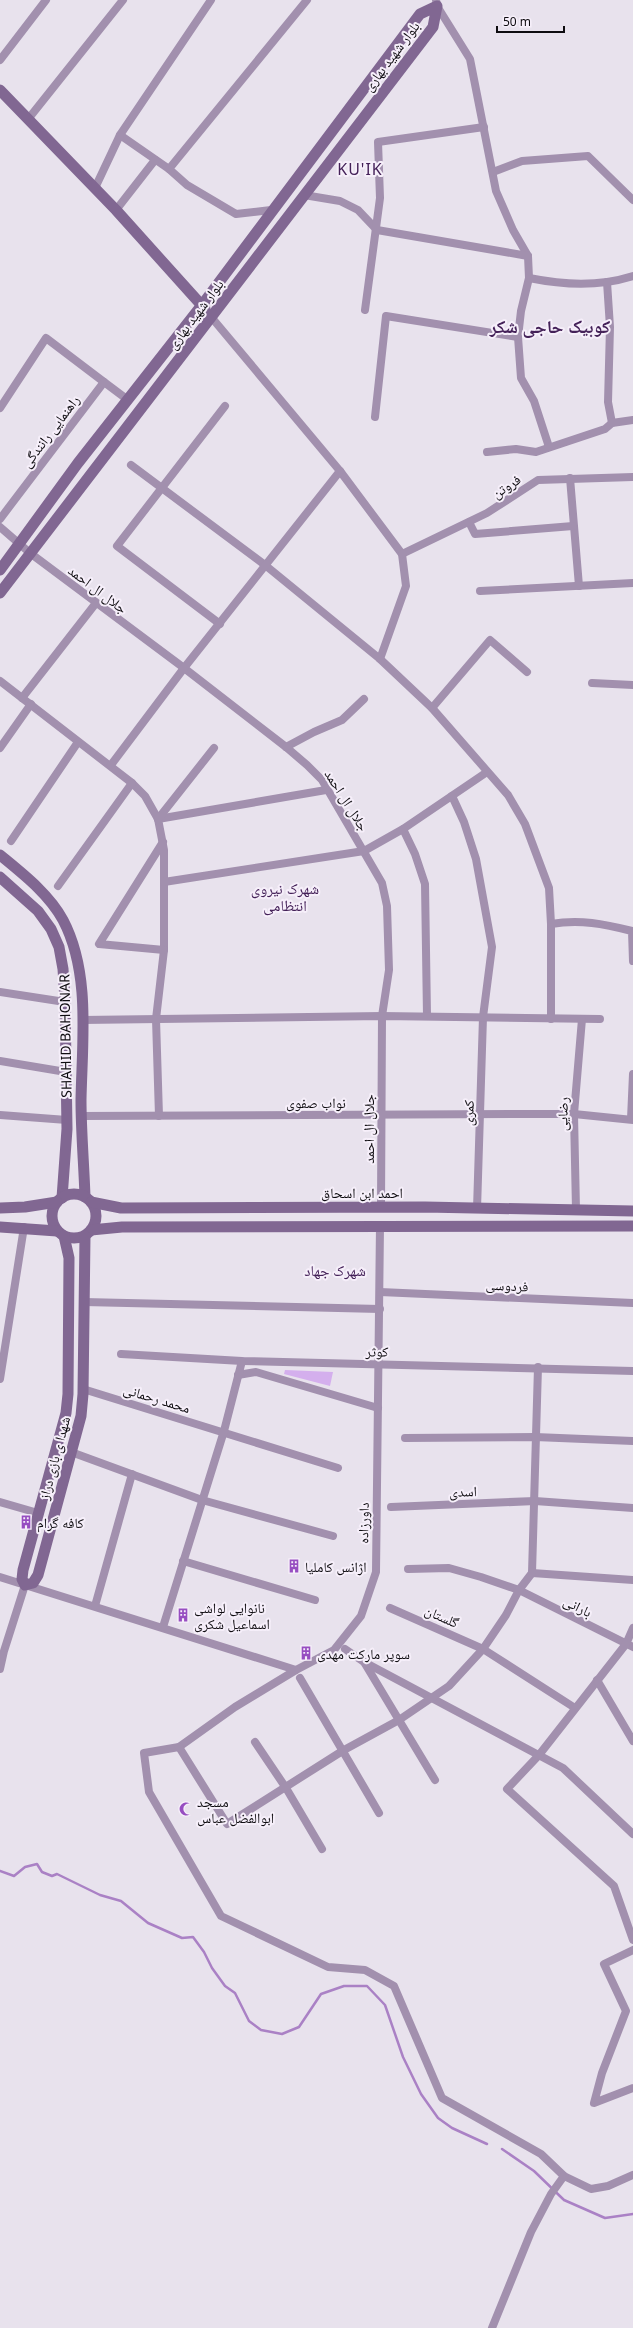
<svg xmlns="http://www.w3.org/2000/svg" width="633" height="2328" viewBox="0 0 633 2328" font-family="'Noto Sans','Noto Naskh Arabic',sans-serif">
  <rect width="100%" height="100%" fill="#e8e2ed"/>
  <polygon fill="#d4afed" points="285,1370 333,1372 330,1386 284,1374"/>
  <g fill="none" stroke-linecap="round" stroke-linejoin="round">
    <g stroke="#aa81c5" stroke-width="2.5">
      <polyline points="0,1871 14,1876 25,1867 37,1864 42,1872 52,1876 57,1874 100,1895 121,1901 148,1923 182,1938 193,1937 204,1952 212,1968 225,1986 235,1993 249,2021 261,2030 282,2034 299,2027 321,1994 344,1986 367,1986 385,2005 403,2057 421,2094 438,2118 452,2128 487,2144"/>
      <polyline points="502,2149 534,2171 564,2200 605,2218 633,2214"/>
    </g>
    <g stroke="#a290ae" stroke-width="8">
      <polyline points="436,0 437,6 470,59 496,191 513,230 528,256 529,278 521,311 518,337 521,378 534,401 549,447"/>
      <polyline points="0,60 46,0"/>
      <polyline points="29,118 123,0"/>
      <polyline points="120,135 169,169"/>
      <polyline points="493,172 522,161 588,156 633,200"/>
      <polyline points="95,188 120,135 211,0"/>
      <polyline points="304,195 340,201 358,210 377,230 528,256"/>
      <polyline points="116,210 155,160"/>
      <polyline points="271,210 236,214 187,185 169,169 307,0"/>
      <path d="M529,278C564,285 598,287 633,276"/>
      <polyline points="607,282 610,327 608,402 612,423"/>
      <polyline points="365,310 380,198 378,142 484,127"/>
      <polyline points="212,318 340,471 402,554 406,586 380,659"/>
      <polyline points="0,408 46,338 104,382"/>
      <polyline points="375,417 386,316 518,337"/>
      <polyline points="487,452 516,449 536,452 605,429 612,423 633,420"/>
      <polyline points="131,465 265,565 380,659 432,708 508,795 525,824 549,888 551,924 551,1019"/>
      <polyline points="570,478 579,586"/>
      <polyline points="0,519 104,382 128,400"/>
      <polyline points="469,522 475,534 573,526"/>
      <polyline points="0,527 30,553 184,668 286,747 307,765 322,780 382,883 387,906 389,970 382,1016 381,1207"/>
      <polyline points="402,554 487,513 538,480 633,477"/>
      <polyline points="480,591 633,583"/>
      <polyline points="220,624 117,546 225,406"/>
      <polyline points="0,681 132,783 145,796 158,819 164,850 164,950 156,1019 159,1116"/>
      <polyline points="592,683 633,685"/>
      <polyline points="22,698 96,603"/>
      <polyline points="432,708 490,640 527,672"/>
      <polyline points="286,747 314,732 342,720 364,699"/>
      <polyline points="0,748 31,704"/>
      <polyline points="111,765 184,668 340,471"/>
      <polyline points="452,796 464,822 476,859 492,947 483,1017 477,1209"/>
      <polyline points="158,819 326,790"/>
      <polyline points="158,819 214,748"/>
      <polyline points="403,829 415,854 425,884 427,1016"/>
      <polyline points="11,841 78,742"/>
      <polyline points="163,842 99,944 164,950"/>
      <polyline points="164,882 364,851 403,829 487,772"/>
      <polyline points="58,886 132,783"/>
      <path d="M551,924C580,919 604,924 632,931L633,961"/>
      <polyline points="0,992 65,1002"/>
      <polyline points="82,1020 382,1016 600,1019"/>
      <polyline points="0,1061 66,1072"/>
      <polyline points="0,1115 67,1120"/>
      <polyline points="81,1116 521,1114 574,1114 633,1120"/>
      <polyline points="631,1119 633,1074"/>
      <polyline points="576,1210 574,1114 582,1019"/>
      <polyline points="380,1226 376,1572 361,1616 334,1650 296,1670 235,1707 179,1747 144,1753 149,1792 221,1916 328,1967 365,1970 394,1986 442,2098 541,2154 564,2176 591,2189 608,2186 633,2175"/>
      <polyline points="380,1292 633,1303"/>
      <polyline points="84,1302 380,1309"/>
      <polyline points="121,1354 242,1361 633,1371"/>
      <polyline points="238,1375 256,1372 378,1408"/>
      <polyline points="0,1379 24,1227"/>
      <polyline points="83,1389 338,1468"/>
      <polyline points="405,1438 535,1437 633,1441"/>
      <polyline points="71,1452 202,1500 333,1536"/>
      <polyline points="0,1502 38,1513"/>
      <polyline points="391,1507 535,1501 633,1508"/>
      <polyline points="183,1561 315,1600"/>
      <polyline points="408,1569 449,1568 481,1577 519,1590 633,1647"/>
      <polyline points="532,1573 633,1580"/>
      <polyline points="0,1577 296,1670"/>
      <polyline points="95,1606 132,1474"/>
      <polyline points="390,1608 483,1649 575,1708"/>
      <polyline points="163,1627 224,1431 242,1361"/>
      <polyline points="633,1628 626,1644 539,1755 507,1789 614,1886 633,1940"/>
      <polyline points="345,1649 364,1662 563,1768 633,1834"/>
      <polyline points="364,1662 435,1780"/>
      <polyline points="0,1669 4,1651 25,1585"/>
      <polyline points="300,1678 379,1813"/>
      <polyline points="597,1680 633,1741"/>
      <polyline points="255,1742 286,1788 322,1849"/>
      <polyline points="179,1747 227,1824 344,1750 399,1720 449,1686 483,1649 506,1615 519,1590 532,1573 538,1367"/>
      <polyline points="633,1950 604,1964 626,2011 602,2073 594,2103 633,2088"/>
      <polyline points="492,2328 531,2232 551,2194 564,2176"/>
    </g>
    <g stroke="#816792" stroke-width="11">
      <polyline points="0,90 116,210 205,309"/>
      <polyline points="0,570 78,463 202,305 420,14 437,6 433,27 0,593"/>
      <path d="M0,855C23,874 49,894 63,920C91,973 82,1042 81,1100C81,1132 84,1165 85,1197"/>
      <polyline points="0,877 38,911 51,929 59,947 63,969 65,1000 67,1129 62,1198"/>
      <circle cx="74" cy="1216" r="22"/>
      <polyline points="91,1202 121,1208 425,1207 633,1211"/>
      <polyline points="0,1208 25,1207 57,1202"/>
      <polyline points="0,1227 57,1231"/>
      <polyline points="91,1230 122,1227 633,1226"/>
      <polyline points="64,1236 69,1258 68,1394 66,1413 23,1570 22,1579 25,1585 33,1583 38,1575 81,1416 83,1394 85,1236"/>
    </g>
  </g>
  <defs>
    <g id="building-bare" transform="scale(1.08)"><path d="M-4-6H4V6H1V3H-1V6H-4ZM-2.5-4.3h1.7v1.8h-1.7ZM.8-4.3h1.7v1.8H.8ZM-2.5-1h1.7V.8h-1.7ZM.8-1h1.7V.8H.8Z" fill="#974ec1" stroke="#f6effa" stroke-width="2.5" paint-order="stroke"/></g>
    <g id="mosque-bare" transform="scale(1.08)"><path d="M3.5-4.9A6 6 0 1 0 3.5 4.9A5 5 0 1 1 3.5-4.9Z" fill="#974ec1" stroke="#f6effa" stroke-width="2.5" paint-order="stroke"/></g>
  </defs>
  <g fill-rule="evenodd">
    <use href="#building-bare" x="26" y="1522"/>
    <use href="#building-bare" x="294" y="1566"/>
    <use href="#building-bare" x="183" y="1615"/>
    <use href="#building-bare" x="306" y="1653"/>
    <use href="#mosque-bare" x="186" y="1809"/>
  </g>
  <g text-anchor="middle" dominant-baseline="central" stroke-width="4" stroke-linejoin="round" paint-order="stroke">
    <g font-size="14" fill="#0e0c10" stroke="#f6effa">
      <text transform="translate(391 56) rotate(-53)">بلوار شهید بهاری</text>
      <text transform="translate(195 314) rotate(-53)">بلوار شهید بهاری</text>
      <text transform="translate(50 431) rotate(-53)">راهنمایی رانندگی</text>
      <text transform="translate(506 486) rotate(-33)">فروتن</text>
      <text transform="translate(98 589) rotate(37)">جلال ال احمد</text>
      <text transform="translate(347 800) rotate(58)">جلال ال احمد</text>
      <text transform="translate(65 1036) rotate(-91)">SHAHID BAHONAR</text>
      <text x="316" y="1102">نواب صفوی</text>
      <text transform="translate(468 1113) rotate(-88)">کمری</text>
      <text transform="translate(562 1114) rotate(-88)">رضایی</text>
      <text transform="translate(368 1129) rotate(-90)">جلال ال احمد</text>
      <text x="362" y="1192">احمد ابن اسحاق</text>
      <text transform="translate(507 1285) rotate(3)">فردوسی</text>
      <text transform="translate(377 1351) rotate(1)">کوثر</text>
      <text transform="translate(157 1398) rotate(17)">محمد رحمانی</text>
      <text transform="translate(54 1458) rotate(-75)">شهدا ی بازی دراز</text>
      <text transform="translate(463 1491) rotate(-2)">اسدی</text>
      <text transform="translate(363 1523) rotate(-89)">داورزاده</text>
      <text transform="translate(578 1606) rotate(27)">بارانی</text>
      <text transform="translate(442 1616) rotate(24)">گلستان</text>
    </g>
    <g font-size="14" fill="#0e0c10" stroke="#f6effa" text-anchor="start">
      <text x="37" y="1522">کافه گرام</text>
      <text x="305" y="1566">اژانس کاملیا</text>
      <text x="194" y="1607">نانوایی لواشی<tspan x="194" dy="16">اسماعیل شکری</tspan></text>
      <text x="317" y="1653">سوپر مارکت مهدی</text>
      <text x="197" y="1801">مسجد<tspan x="197" dy="16">ابوالفضل عباس</tspan></text>
    </g>
    <g font-size="15" fill="#442158" stroke="#f6effa">
      <text x="285" y="888">شهرک نیروی<tspan x="285" dy="17">انتظامی</tspan></text>
      <text x="335" y="1270">شهرک جهاد</text>
    </g>
    <g font-size="16" letter-spacing="1" fill="#442158" stroke="#f6effa">
      <text x="360" y="169">KU'IK</text>
    </g>
    <g font-size="18" font-weight="bold" fill="#442158" stroke="#f6effa">
      <text x="550" y="326">کوبیک حاجی شکر</text>
    </g>
  </g>
  <path d="M497 26v6h67v-6" fill="none" stroke="#0e0c10" stroke-width="2"/>
  <text x="503" y="26" font-size="12" fill="#0e0c10" stroke="#f6effa" stroke-width="3" paint-order="stroke">50 m</text>
</svg>
